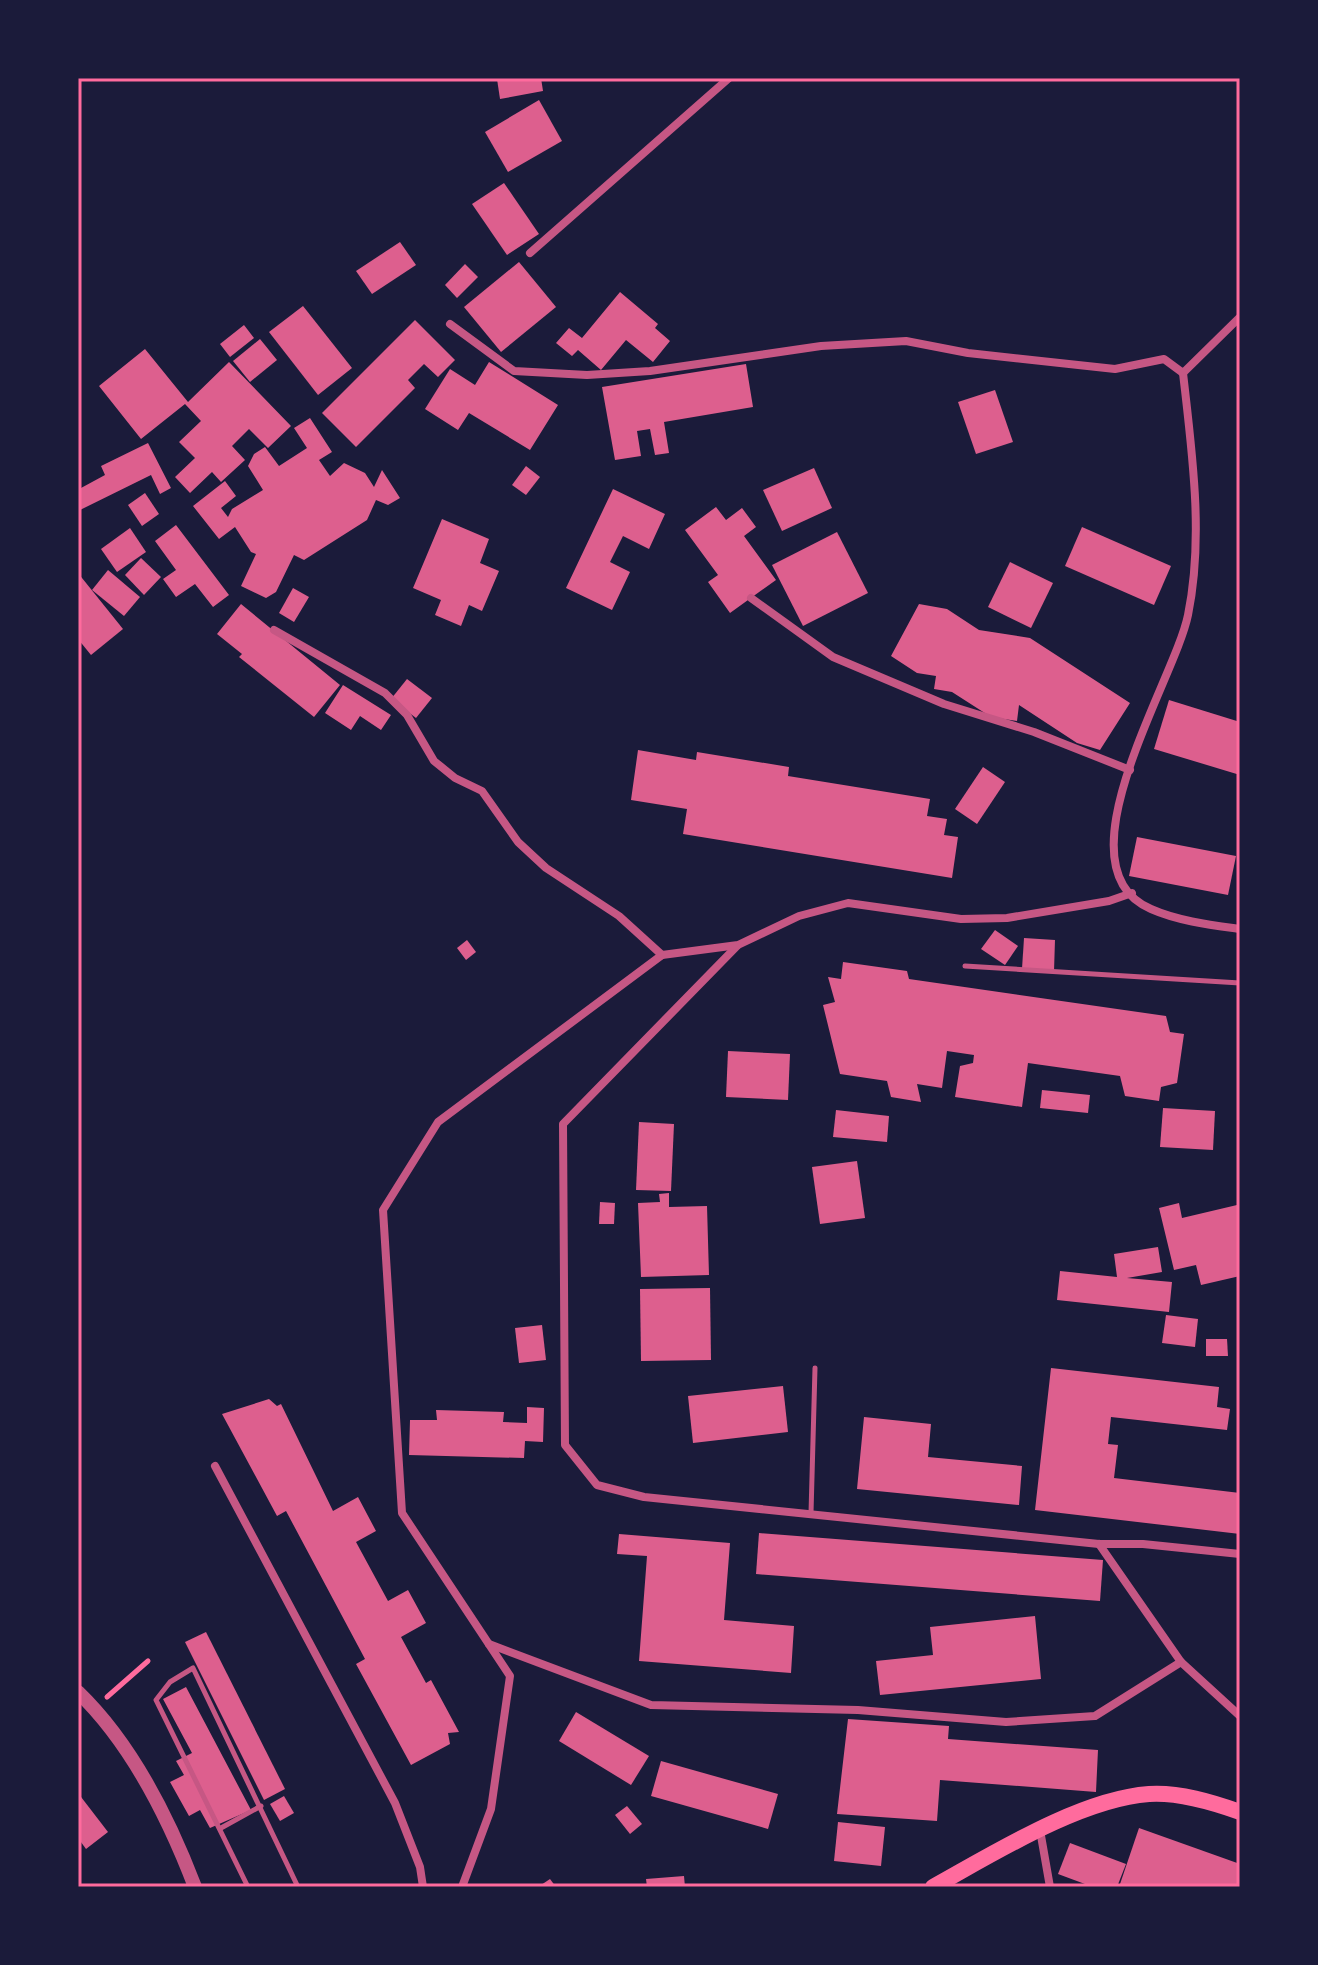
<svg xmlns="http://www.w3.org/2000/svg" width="1318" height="1965" viewBox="0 0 1318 1965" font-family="'Nunito Sans',sans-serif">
  <rect width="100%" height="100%" fill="#1b1b3a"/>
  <g fill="#dd5f8e">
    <polygon points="541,78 543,91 500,99 497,79"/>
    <polygon points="539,100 562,141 508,172 485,132"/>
    <polygon points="504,183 539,234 507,255 472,204"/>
    <polygon points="400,242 416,265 372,294 356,271"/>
    <polygon points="519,262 556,307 501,352 464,307"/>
    <polygon points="465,264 478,277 457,298 445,285"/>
    <polygon points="620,292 658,324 655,328 670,341 653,362 626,340 601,370 578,350 572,356 556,343 569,328 582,338"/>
    <polygon points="303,306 352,368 318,395 269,332"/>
    <polygon points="415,320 455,360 438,377 424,364 408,380 415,388 356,447 322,413"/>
    <polygon points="244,325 254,338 230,357 220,344"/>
    <polygon points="260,339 277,360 250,382 233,361"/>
    <polygon points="145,349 188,402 229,362 291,426 268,448 249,429 232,446 245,460 221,482 212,472 190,493 175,477 195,458 179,442 201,421 185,404 141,439 99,386"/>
    <polygon points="489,362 558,405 530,450 469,413 458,430 425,409 450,369 475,385"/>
    <polygon points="746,364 753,407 664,422 669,453 655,455 650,429 637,431 641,456 615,460 602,387"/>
    <polygon points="995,390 1013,442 976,454 958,402"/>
    <polygon points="310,418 332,452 319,460 330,476 344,463 365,473 374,487 382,470 400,498 388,505 376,500 367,520 304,560 294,555 276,592 266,598 241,586 256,554 251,552 235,527 219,539 193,506 225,481 236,496 221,508 228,517 232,509 263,490 248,466 254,454 265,447 279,466 307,448 294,428"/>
    <polygon points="148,443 171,488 160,494 151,475 78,511 78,482 81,488 105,475 101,466"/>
    <polygon points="526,466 540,477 526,495 512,485"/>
    <polygon points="814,468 832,508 782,531 763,490"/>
    <polygon points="613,489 665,514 649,549 623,536 610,562 630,572 612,610 566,588"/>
    <polygon points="145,493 159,514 142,526 128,505"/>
    <polygon points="716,507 726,520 742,508 756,527 744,536 776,580 730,613 708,582 718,575 685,530"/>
    <polygon points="442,519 489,539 480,563 499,571 482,611 469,605 461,626 435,615 441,600 413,588"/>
    <polygon points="176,525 229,595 213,607 195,584 176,597 163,579 176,570 155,541"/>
    <polygon points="1082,527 1171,566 1154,605 1065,566"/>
    <polygon points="130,528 146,552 117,572 101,549"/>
    <polygon points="837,532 868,593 803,626 772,565"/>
    <polygon points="141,558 161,577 144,595 125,575"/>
    <polygon points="1010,562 1053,583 1031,628 988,607"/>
    <polygon points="108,570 140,597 124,616 92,590"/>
    <polygon points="78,573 123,629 91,655 78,639"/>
    <polygon points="293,588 309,597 294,622 279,613"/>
    <polygon points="241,604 340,685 314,717 239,657 242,654 217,634"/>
    <polygon points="919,604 947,609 979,630 1030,638 1130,703 1100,750 1077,743 1019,705 1017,721 991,717 952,692 934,689 936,676 917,673 891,656"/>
    <polygon points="407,679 432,698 416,718 391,699"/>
    <polygon points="343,685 391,715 381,730 360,716 351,730 325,713"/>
    <polygon points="1169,700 1240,722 1240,775 1154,749"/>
    <polygon points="638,750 696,760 697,752 789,767 788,776 930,799 927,816 947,819 944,835 958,837 952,878 683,834 687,809 631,800"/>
    <polygon points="983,767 1005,782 977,824 955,809"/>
    <polygon points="1137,837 1236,856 1228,895 1129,876"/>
    <polygon points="995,930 1018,946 1005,965 981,949"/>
    <polygon points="1024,938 1055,940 1054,971 1022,969"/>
    <polygon points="467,940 476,952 466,960 457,948"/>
    <polygon points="843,962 907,971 909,979 1166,1016 1170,1032 1184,1034 1177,1083 1161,1087 1159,1101 1125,1096 1120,1076 1028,1063 1022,1107 955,1097 960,1066 973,1063 974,1055 947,1051 942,1088 917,1084 921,1102 891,1097 887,1081 840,1074 823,1005 835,1002 828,977 841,979"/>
    <polygon points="728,1051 790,1054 788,1100 726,1097"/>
    <polygon points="1042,1090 1090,1095 1088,1113 1040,1108"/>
    <polygon points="1163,1108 1215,1111 1213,1150 1160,1147"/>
    <polygon points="836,1110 889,1116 887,1142 833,1137"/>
    <polygon points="639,1122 674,1124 671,1191 636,1190"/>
    <polygon points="857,1161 865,1218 820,1224 812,1167"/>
    <polygon points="669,1193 669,1207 707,1206 709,1275 641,1277 638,1203 660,1202 659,1194"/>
    <polygon points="600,1202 615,1203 614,1224 599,1224"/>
    <polygon points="1179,1203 1182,1218 1237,1205 1240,1276 1201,1285 1196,1265 1174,1270 1159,1208"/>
    <polygon points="1158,1247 1162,1272 1127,1278 1172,1282 1169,1312 1057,1300 1060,1271 1117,1277 1114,1254"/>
    <polygon points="710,1288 711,1360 641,1361 640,1289"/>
    <polygon points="1166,1315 1198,1319 1195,1347 1162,1343"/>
    <polygon points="542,1325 546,1360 519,1363 515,1328"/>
    <polygon points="1206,1339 1227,1339 1228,1356 1206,1356"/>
    <polygon points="1051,1368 1219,1387 1217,1407 1230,1409 1227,1430 1111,1417 1108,1444 1118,1445 1114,1478 1240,1493 1240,1534 1035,1510"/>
    <polygon points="783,1386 788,1432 693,1443 688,1396"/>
    <polygon points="269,1399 277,1406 281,1404 333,1511 358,1497 376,1531 356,1542 388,1601 408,1590 426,1623 401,1637 426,1683 431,1680 459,1732 448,1733 450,1744 411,1765 356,1664 365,1659 286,1511 277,1516 222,1414"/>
    <polygon points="527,1407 544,1408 543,1442 525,1441 524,1458 409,1455 410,1420 437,1420 436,1410 504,1412 503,1422 527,1423"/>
    <polygon points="864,1417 931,1424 928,1457 1022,1466 1019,1505 857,1489"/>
    <polygon points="759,1533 1103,1560 1100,1601 756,1574"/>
    <polygon points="619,1534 730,1543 724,1620 794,1626 791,1673 639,1661 647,1556 617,1554"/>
    <polygon points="1035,1616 1041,1679 880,1695 876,1661 933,1655 930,1627"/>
    <polygon points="206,1632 285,1789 264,1800 185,1642"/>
    <polygon points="186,1687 251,1810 210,1828 200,1810 189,1816 170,1782 184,1775 176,1761 192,1753 163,1699"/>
    <polygon points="576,1712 649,1756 631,1785 559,1741"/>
    <polygon points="848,1719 949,1726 948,1739 1098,1750 1096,1792 940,1780 937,1821 837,1814"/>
    <polygon points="661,1761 778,1794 768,1829 651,1796"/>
    <polygon points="78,1793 108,1832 86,1849 78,1838"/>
    <polygon points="284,1796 294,1813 280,1821 270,1804"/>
    <polygon points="627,1806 642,1824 630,1834 615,1815"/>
    <polygon points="838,1822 885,1827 881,1866 834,1861"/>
    <polygon points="1139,1828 1240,1864 1240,1887 1119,1887"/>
    <polygon points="1070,1843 1126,1864 1117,1887 1093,1887 1058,1874"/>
    <polygon points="684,1876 685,1887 647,1887 646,1879"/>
    <polygon points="550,1879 556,1887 538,1887"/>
  </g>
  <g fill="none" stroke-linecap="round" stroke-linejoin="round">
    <polyline stroke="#ff6b9d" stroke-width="5" points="107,1697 148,1661"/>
    <g stroke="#c65784" stroke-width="5">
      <polyline points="965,966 1240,983"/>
      <polyline points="811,1513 815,1368"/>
      <polyline points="221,1828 261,1806"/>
      <polyline points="248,1887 156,1700 170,1682 193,1668 298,1887"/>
    </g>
    <g stroke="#c65784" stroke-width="8">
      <polyline points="530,253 729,78"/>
      <polyline points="450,324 514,371 587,375 650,371 821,346 906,341 968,353 1115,369 1164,359 1183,373 1240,317"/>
      <path d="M1183,373C1192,452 1204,537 1188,615C1175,680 1054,868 1151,909C1178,921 1211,925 1240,929"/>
      <polyline points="751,598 833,657 944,704 1034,732 1130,770"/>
      <polyline points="274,630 385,693 407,715 434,761 455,778 482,791 518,842 546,868 619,916 662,955"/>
      <polyline points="737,946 563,1124 565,1445 597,1485 644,1497 1099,1544 1143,1544 1240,1554"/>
      <polyline points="215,1466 395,1803 420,1867 423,1887"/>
      <polyline points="1099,1544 1181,1662 1240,1716"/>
      <polyline points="489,1644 651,1705 858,1710 1006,1722 1095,1716 1181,1662"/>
      <polyline points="1040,1830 1050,1887"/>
      <polyline points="462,1887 491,1809 510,1676 402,1513 383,1210 438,1122 662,955 738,945 799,916 848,903 961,919 1007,918 1109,901 1132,893"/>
    </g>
    <path stroke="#c65784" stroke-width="14" d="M78,1692C131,1743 169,1819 195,1887"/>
    <path stroke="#ff6b9d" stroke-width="16" d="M933,1887C993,1854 1080,1799 1149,1794C1179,1792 1212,1802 1240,1812"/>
  </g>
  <rect width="1318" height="1965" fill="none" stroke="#1b1b3a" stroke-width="160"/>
  <rect x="80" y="80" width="1158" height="1805" fill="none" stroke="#ff6b9d" stroke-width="3"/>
</svg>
